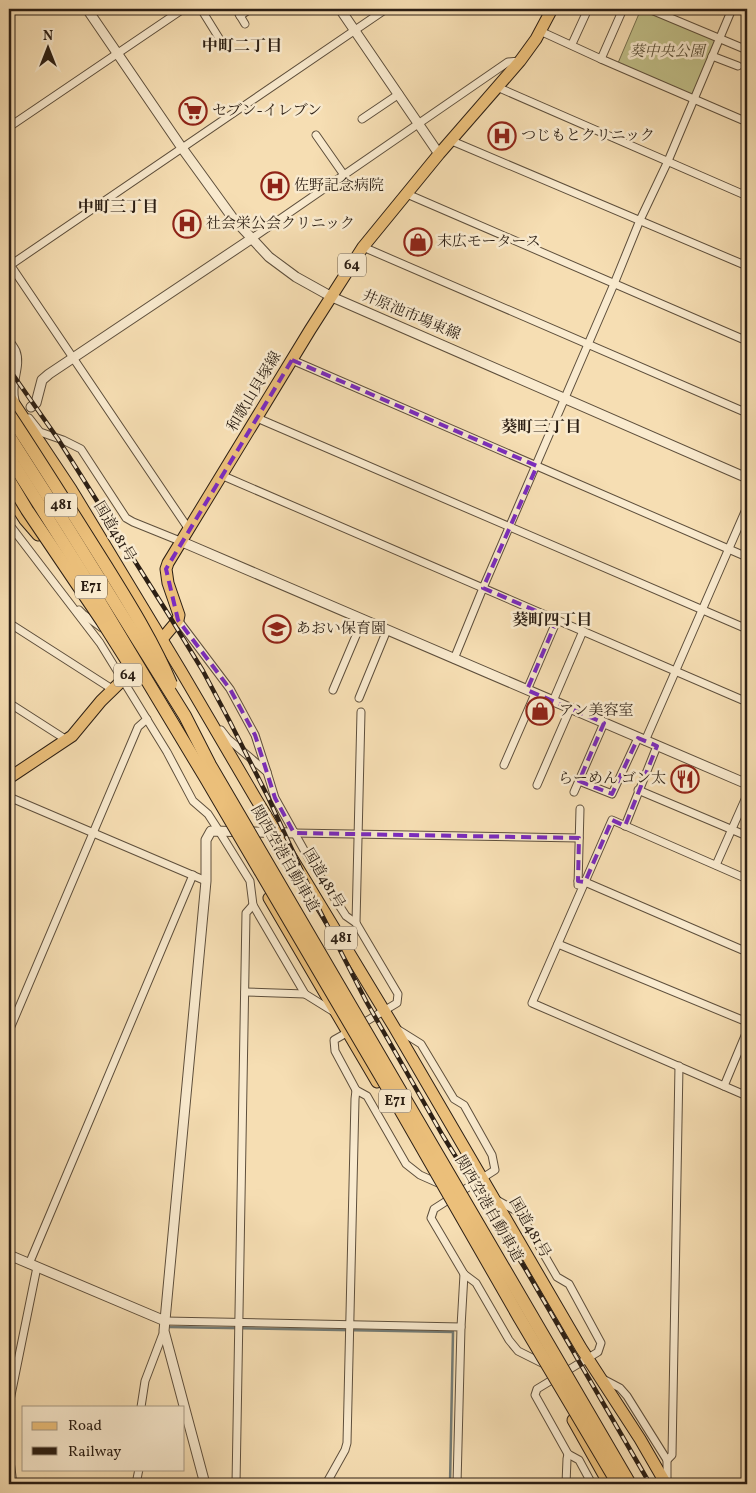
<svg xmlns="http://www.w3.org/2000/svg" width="756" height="1493" viewBox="0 0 756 1493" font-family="Vollkorn,'Noto Serif JP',serif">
  <rect width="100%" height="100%" fill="#f6deb3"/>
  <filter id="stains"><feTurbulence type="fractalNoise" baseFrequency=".004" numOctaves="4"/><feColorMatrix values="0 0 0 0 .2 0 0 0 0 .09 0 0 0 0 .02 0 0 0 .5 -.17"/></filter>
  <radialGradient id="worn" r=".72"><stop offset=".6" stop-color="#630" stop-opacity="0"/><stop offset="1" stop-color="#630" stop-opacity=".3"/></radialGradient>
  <polygon fill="#c1c089" stroke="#76704e" points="641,9 717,40 693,95 618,63"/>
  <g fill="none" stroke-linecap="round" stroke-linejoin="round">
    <polyline stroke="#727b76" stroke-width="2.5" points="169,1327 453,1332 450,1484"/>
    <g stroke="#5e4f3c" stroke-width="9">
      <g id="minor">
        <polyline points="201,9 219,38"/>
        <polyline points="236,9 245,24"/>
        <polyline points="479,9 480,10"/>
        <polyline points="649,9 747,50"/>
        <polyline points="240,16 250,9"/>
        <polyline points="540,31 601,59 747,122"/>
        <polyline points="572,44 588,9"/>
        <polyline points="712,56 738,66"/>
        <polyline points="601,59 623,9"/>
        <polyline points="497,87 747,196"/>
        <polyline points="362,119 399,94"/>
        <polyline points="9,127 183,9"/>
        <polyline points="316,135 344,175"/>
        <polyline points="452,141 747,266"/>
        <polyline points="407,194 747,341"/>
        <polyline points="251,239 508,62 520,61"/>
        <polyline points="363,247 747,413"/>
        <polyline points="9,263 188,528"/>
        <polyline points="9,266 386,9"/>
        <path d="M9,340C11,343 14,347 16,351C22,366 10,384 15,400"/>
        <polyline points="292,360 747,557"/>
        <polyline points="29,418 40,432 63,440 81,449 126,518 133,522 180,541"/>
        <polyline points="257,418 747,629"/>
        <polyline points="221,475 747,702"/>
        <polyline points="9,524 100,643 167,752 193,801 208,814 219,831 250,881 253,905 305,994 334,1012"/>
        <polyline points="79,610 83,614 102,628"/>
        <polyline points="178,620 230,689 255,735 267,772"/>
        <polyline points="9,623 112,689"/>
        <polyline points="454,659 483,588 614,284 640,220 668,161 732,9"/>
        <polyline points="333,690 363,619"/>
        <polyline points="527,690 557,620"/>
        <polyline points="359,698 387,630"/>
        <polyline points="553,701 583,631"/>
        <polyline points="9,703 62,737 64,741"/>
        <polyline points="221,730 228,739 267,772 275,798 309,859 346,916 356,923"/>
        <polyline points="645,741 747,507"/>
        <polyline points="504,765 535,694"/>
        <polyline points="579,781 612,794 638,738"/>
        <polyline points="537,785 570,709"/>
        <polyline points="638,790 747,836"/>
        <polyline points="574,792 604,723"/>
        <polyline points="9,797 206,881"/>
        <polyline points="625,826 657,746"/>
        <polyline points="294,833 579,838"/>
        <polyline points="716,865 747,795"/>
        <polyline points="747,879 612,820 532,1003 747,1096"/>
        <polyline points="578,881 585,882 747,952"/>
        <polyline points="578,885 580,809"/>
        <polyline points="558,944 747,1022"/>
        <polyline points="245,992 305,994"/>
        <polyline points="360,1025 397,1003 398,994 356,923 361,712"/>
        <polyline points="397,1029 421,1044 454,1099 464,1105 492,1155 495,1170 434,1209 431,1218 464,1274 476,1283 509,1340 518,1351 542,1363"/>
        <polyline points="9,1031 138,727 147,719"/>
        <polyline points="350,1031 334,1040 335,1051 356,1090 367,1096 406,1164 420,1175 438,1183"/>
        <polyline points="724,1086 747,1031"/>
        <polyline points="495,1199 520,1213 557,1277 569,1284 601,1343 598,1352 537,1389 535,1395 568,1454 579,1460 592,1484"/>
        <polyline points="29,1264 193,875"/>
        <polyline points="165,1321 461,1327 457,1484"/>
        <polyline points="461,1327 464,1274"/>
        <polyline points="603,1379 620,1388 627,1396 667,1460 667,1484"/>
        <polyline points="9,1405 37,1267"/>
        <polyline points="141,1407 145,1381 164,1331"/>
        <polyline points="9,1453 13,1484"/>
        <polyline points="667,1460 672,1455 679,1066"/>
        <polyline points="136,1484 139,1469"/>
        <polyline points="236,1484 246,913 253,905"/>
        <polyline points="326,1484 345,1450 347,1443 355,1099 356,1090"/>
        <polyline points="566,1484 567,1459 568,1454"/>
      </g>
    </g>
    <g stroke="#5e4f3c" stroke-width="11">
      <g id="tertiary">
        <polyline points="87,9 182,148 232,217 269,257 296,277 332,297 747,478"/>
        <polyline points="340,9 439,154"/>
        <polyline points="31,407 36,403 42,380 49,374 251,239"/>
        <polyline points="180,541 747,784"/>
        <polyline points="9,1255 165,1321"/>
        <polyline points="205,1484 164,1331 206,881 206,840 211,831 294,833"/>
      </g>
    </g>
    <g stroke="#2c1f14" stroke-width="13">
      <g id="primary">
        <polyline points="157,645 178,620 179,615 168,583 166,569 168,563 310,330 363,247 439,154 520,61 536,39 552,9"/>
        <polyline points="9,778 72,736 101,701 139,664"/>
      </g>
    </g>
    <g stroke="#2c1f14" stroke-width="13">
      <g id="trunk">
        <polyline points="9,396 71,489 181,671 256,799 394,1027 581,1348 640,1439 666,1484"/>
        <polyline points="9,495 25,520 38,535"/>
        <polyline points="269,898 377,1082"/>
        <polyline points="573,1420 609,1484"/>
      </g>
    </g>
    <use href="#minor" stroke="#f9eace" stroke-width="7"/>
    <use href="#tertiary" stroke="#f9eace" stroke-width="9"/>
    <use href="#primary" stroke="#ebbf7a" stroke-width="11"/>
    <use href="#trunk" stroke="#ebbf7a" stroke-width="11"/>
    <g stroke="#2c1f14" stroke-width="4.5">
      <polyline id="rail" points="9,369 58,439 170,617 203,671 229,720 268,797 320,911 366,1001 443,1136 526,1270 650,1484"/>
    </g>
    <use href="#rail" stroke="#f9eace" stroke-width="2.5" stroke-dasharray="8" stroke-linecap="butt"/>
    <g stroke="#2c1f14" stroke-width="14" stroke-linecap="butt">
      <g id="motorway-bridge">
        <path d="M9,414C42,464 74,515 106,566C129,603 154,643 171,684"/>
        <polyline points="9,436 68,528 185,716 210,765 630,1484"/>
        <polyline points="9,457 83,574 205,777 397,1104 519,1317 618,1484"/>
        <polyline points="9,480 27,510 102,621 138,678"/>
      </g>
    </g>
    <use href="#motorway-bridge" stroke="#ebbf7a" stroke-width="12"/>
  </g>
  <path fill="none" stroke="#7b2cbf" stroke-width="4" stroke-dasharray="10 6" stroke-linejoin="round" d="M292,360L537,466L483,588L557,620L527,690L604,723L579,781L612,794L638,738L657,746L625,826L612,820L585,882L578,881L579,838L294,833L275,798L255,735L230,689L178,620L166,569Z"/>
  <defs>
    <g id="supermarket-ring" transform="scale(1.4375)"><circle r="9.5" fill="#f9eace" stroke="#8f2418" stroke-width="1.5"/><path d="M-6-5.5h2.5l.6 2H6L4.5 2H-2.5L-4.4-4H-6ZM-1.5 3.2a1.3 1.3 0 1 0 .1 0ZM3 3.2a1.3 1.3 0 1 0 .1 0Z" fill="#8f2418"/></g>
    <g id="hospital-ring" transform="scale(1.4375)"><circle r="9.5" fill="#f9eace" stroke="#8f2418" stroke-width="1.5"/><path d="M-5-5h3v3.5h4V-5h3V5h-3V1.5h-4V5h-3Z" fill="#8f2418"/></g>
    <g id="shop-ring" transform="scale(1.4375)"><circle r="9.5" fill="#f9eace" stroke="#8f2418" stroke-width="1.5"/><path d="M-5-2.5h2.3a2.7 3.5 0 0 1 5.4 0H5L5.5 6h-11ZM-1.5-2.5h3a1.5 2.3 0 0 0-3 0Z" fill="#8f2418"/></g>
    <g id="school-ring" transform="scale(1.4375)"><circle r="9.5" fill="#f9eace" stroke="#8f2418" stroke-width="1.5"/><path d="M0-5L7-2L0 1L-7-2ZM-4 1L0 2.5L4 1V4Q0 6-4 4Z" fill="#8f2418"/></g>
    <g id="restaurant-ring" transform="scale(1.4375)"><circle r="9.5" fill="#f9eace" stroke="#8f2418" stroke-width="1.5"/><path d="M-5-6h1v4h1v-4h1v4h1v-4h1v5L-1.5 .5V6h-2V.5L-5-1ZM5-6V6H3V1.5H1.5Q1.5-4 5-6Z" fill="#8f2418"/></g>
  </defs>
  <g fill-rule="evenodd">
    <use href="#supermarket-ring" x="193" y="111"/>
    <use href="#hospital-ring" x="502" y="136"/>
    <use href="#hospital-ring" x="275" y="186"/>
    <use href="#hospital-ring" x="187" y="224"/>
    <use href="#shop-ring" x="418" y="242"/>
    <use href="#school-ring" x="277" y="629"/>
    <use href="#shop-ring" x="540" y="711"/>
    <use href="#restaurant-ring" x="685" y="779"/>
  </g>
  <g text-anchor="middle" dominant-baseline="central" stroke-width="5" stroke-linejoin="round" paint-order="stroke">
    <g fill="#f9eace" stroke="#6a5c4c" stroke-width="1">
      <rect x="338" y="253.5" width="28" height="23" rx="4"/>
      <rect x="45" y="493.5" width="32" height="23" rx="4"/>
      <rect x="75" y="575.5" width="32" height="23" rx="4"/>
      <rect x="114" y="663.5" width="28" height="23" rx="4"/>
      <rect x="325" y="926.5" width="32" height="23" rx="4"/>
      <rect x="379" y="1089.5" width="32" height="23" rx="4"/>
    </g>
    <g font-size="14" font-weight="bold" fill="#2c1f14">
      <text x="352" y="265">64</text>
      <text x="61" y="505">481</text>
      <text x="91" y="587">E71</text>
      <text x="128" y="675">64</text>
      <text x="341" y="938">481</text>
      <text x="395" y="1101">E71</text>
    </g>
    <g font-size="15" font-style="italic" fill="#594f37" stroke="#f9eace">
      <text x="667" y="52">葵中央公園</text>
    </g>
    <g font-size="15" fill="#2c1f14" stroke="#f9eace" text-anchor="start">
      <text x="212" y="111">セブン-イレブン</text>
      <text x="521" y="136">つじもとクリニック</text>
      <text x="294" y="186">佐野記念病院</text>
      <text x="206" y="224">社会栄公会クリニック</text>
      <text x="437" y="242">末広モータース</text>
      <text x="296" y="629">あおい保育園</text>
      <text x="559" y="711">アン美容室</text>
      <text x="666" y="779" text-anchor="end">らーめん ゴン太</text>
    </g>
    <g font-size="15" fill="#2c1f14" stroke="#f9eace">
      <text transform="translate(411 316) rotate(23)">井原池市場東線</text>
      <text transform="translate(255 392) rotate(-59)">和歌山貝塚線</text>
      <text transform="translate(114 532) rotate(59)">国道481号</text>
      <text transform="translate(284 859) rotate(60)">関西空港自動車道</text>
      <text transform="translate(323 879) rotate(59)">国道481号</text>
      <text transform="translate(488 1209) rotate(60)">関西空港自動車道</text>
      <text transform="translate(529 1228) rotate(60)">国道481号</text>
    </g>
    <g font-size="16" font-weight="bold" fill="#2c1f14" stroke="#f9eace">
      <text x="242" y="47">中町二丁目</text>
      <text x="118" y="208">中町三丁目</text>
      <text x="541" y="428">葵町三丁目</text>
      <text x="552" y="621">葵町四丁目</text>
    </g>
  </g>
  <rect width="756" height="1493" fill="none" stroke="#f6deb3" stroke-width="30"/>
  <rect x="10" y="10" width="736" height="1473" fill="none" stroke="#2c1f14" stroke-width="2.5"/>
  <rect x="15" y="15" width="726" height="1463" fill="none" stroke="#2c1f14"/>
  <rect x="22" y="1406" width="162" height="65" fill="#f9eace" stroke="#a79984"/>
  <rect x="32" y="1422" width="25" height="8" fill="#ebbf7a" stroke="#a79984"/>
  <text x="68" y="1430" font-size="15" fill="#2c1f14">Road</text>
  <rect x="32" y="1447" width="25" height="8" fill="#2c1f14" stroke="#a79984"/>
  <text x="68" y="1456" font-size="15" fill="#2c1f14">Railway</text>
  <g transform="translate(48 48)" stroke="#f9eace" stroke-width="4" paint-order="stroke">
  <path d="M0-4L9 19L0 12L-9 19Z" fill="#2c1f14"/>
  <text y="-8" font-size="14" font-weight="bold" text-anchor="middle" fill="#2c1f14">N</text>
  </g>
  <rect width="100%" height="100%" filter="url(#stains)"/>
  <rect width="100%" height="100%" fill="url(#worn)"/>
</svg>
